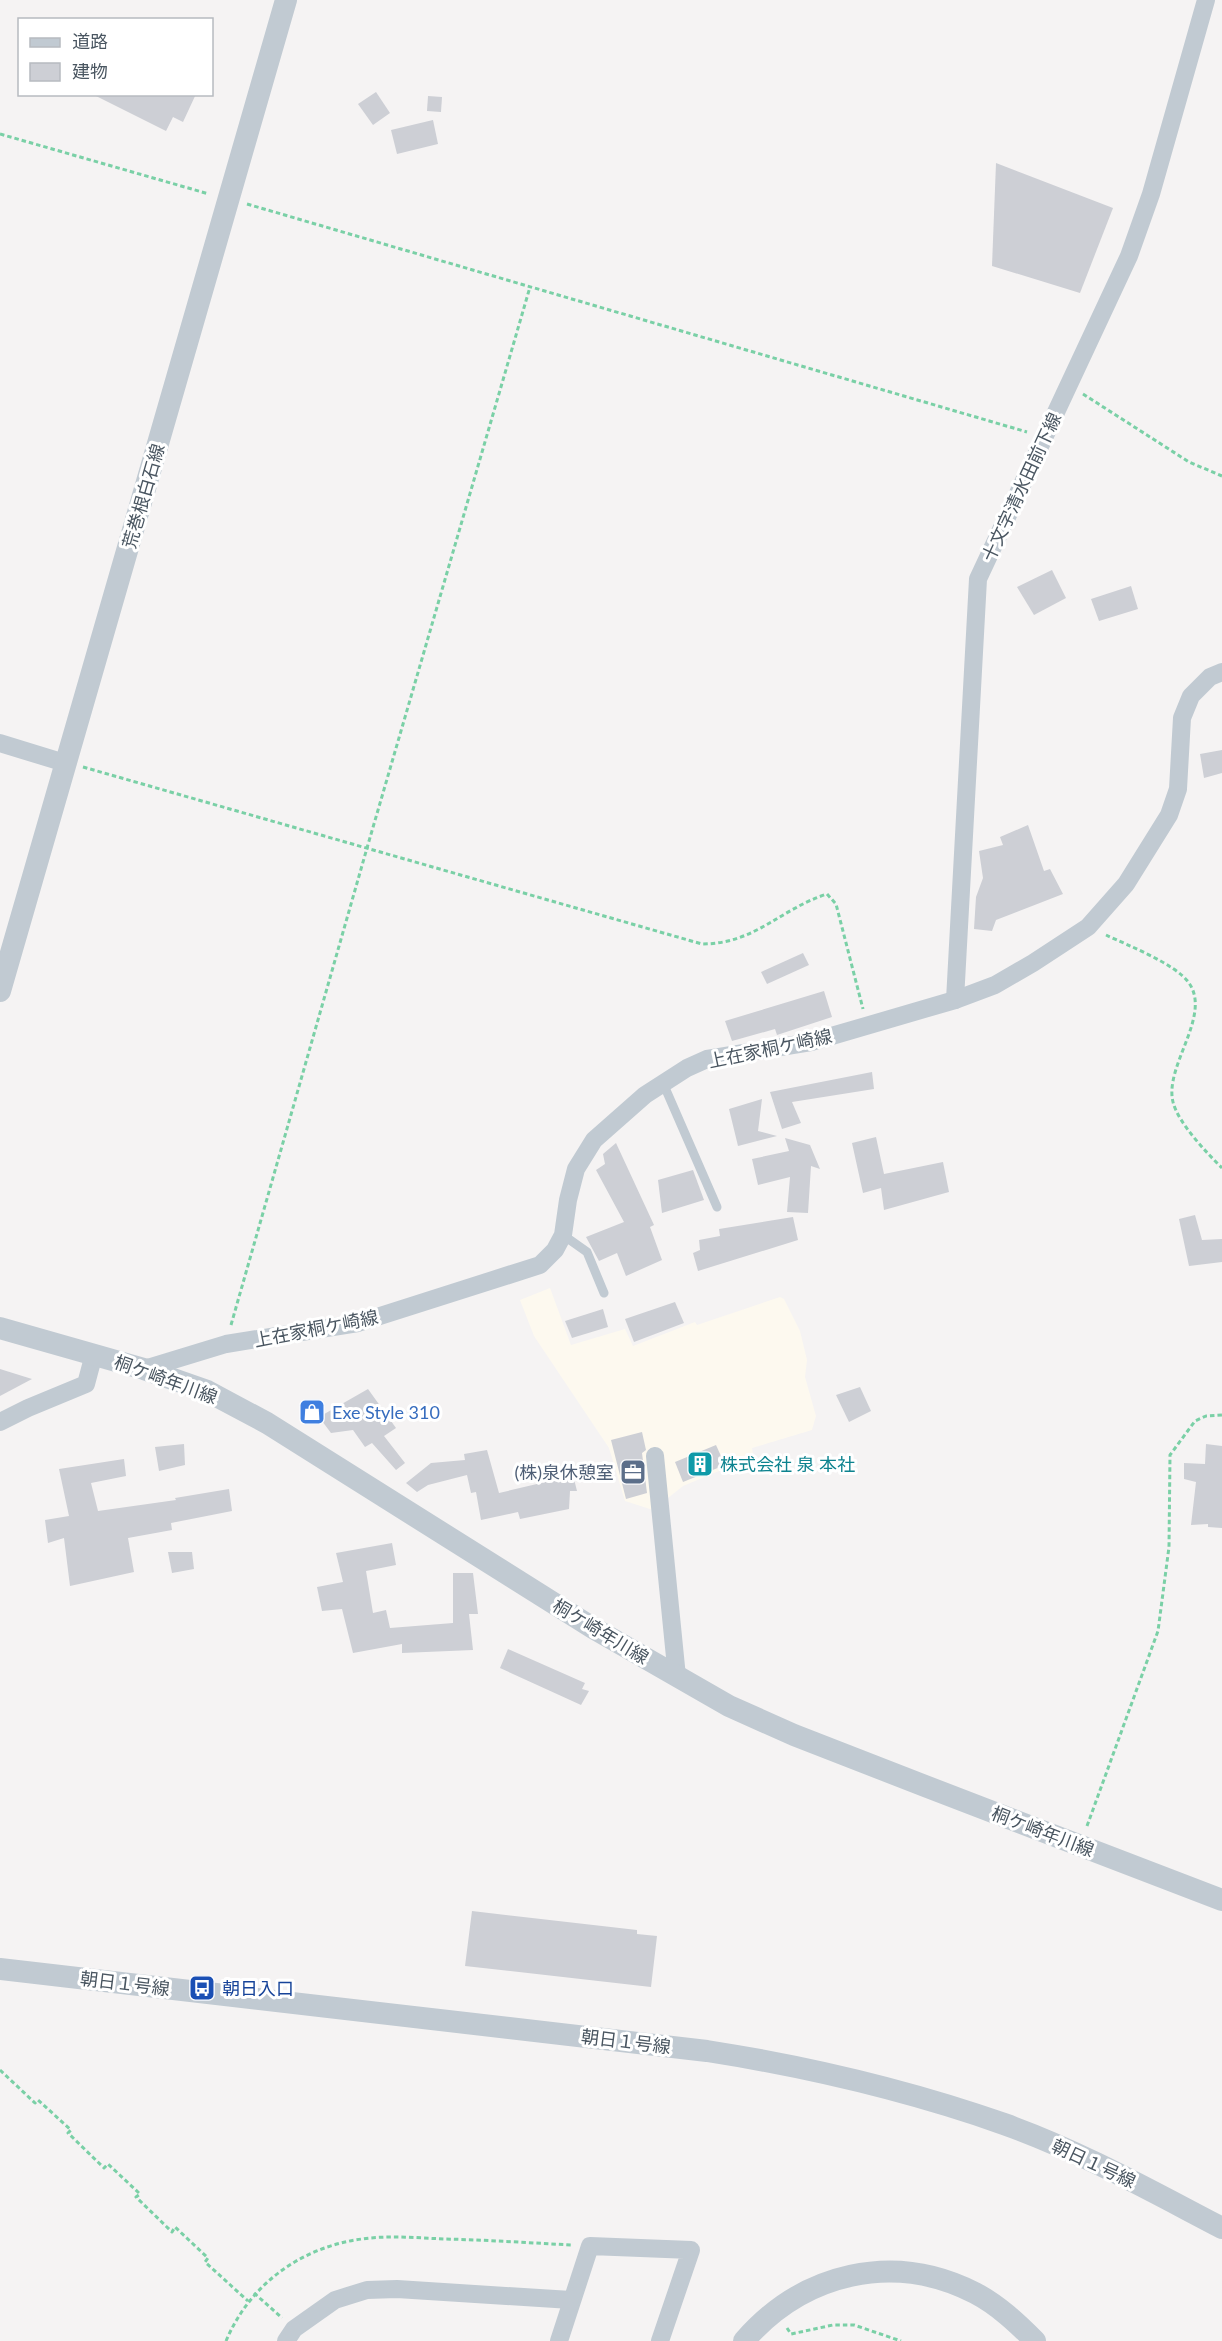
<svg xmlns="http://www.w3.org/2000/svg" width="1222" height="2341" viewBox="0 0 1222 2341" font-family="Lato,'Noto Sans JP',sans-serif">
  <rect width="100%" height="100%" fill="#f5f3f3"/>
  <polygon fill="#fdf9ef" points="550,1288 571,1345 625,1329 633,1346 695,1322 697,1325 780,1297 784,1299 800,1331 807,1360 805,1377 816,1416 812,1430 752,1448 753,1454 732,1464 731,1466 683,1486 653,1510 625,1501 609,1448 534,1336 520,1300"/>
  <g fill="#cdcfd5">
    <polygon points="376,92 390,113 373,125 358,104"/>
    <polygon points="92,94 196,94 183,122 173,117 166,131"/>
    <polygon points="428,96 442,97 441,112 427,111"/>
    <polygon points="433,120 438,144 397,154 391,130"/>
    <polygon points="996,163 1113,208 1080,293 992,266"/>
    <polygon points="1052,570 1066,598 1034,615 1017,587"/>
    <polygon points="1131,586 1138,609 1099,621 1091,599"/>
    <polygon points="1222,750 1222,773 1204,778 1200,754"/>
    <polygon points="1028,825 1044,871 1050,869 1063,894 996,920 992,931 974,929 976,897 983,878 979,851 1003,845 1000,837"/>
    <polygon points="803,953 809,965 767,984 761,972"/>
    <polygon points="824,991 832,1017 777,1035 775,1029 732,1041 725,1021"/>
    <polygon points="872,1072 874,1089 792,1102 801,1123 782,1129 770,1092"/>
    <polygon points="762,1099 758,1131 777,1136 738,1146 729,1109"/>
    <polygon points="876,1137 884,1174 943,1162 949,1192 884,1210 881,1188 863,1193 852,1143"/>
    <polygon points="785,1138 810,1145 820,1169 811,1166 808,1213 787,1212 790,1177 758,1185 752,1159 789,1151"/>
    <polygon points="616,1143 654,1225 650,1227 662,1260 626,1276 617,1253 599,1261 586,1237 624,1222 596,1170 605,1164 603,1154"/>
    <polygon points="693,1170 704,1200 662,1213 658,1180"/>
    <polygon points="1195,1215 1202,1240 1222,1239 1222,1262 1189,1266 1179,1219"/>
    <polygon points="793,1217 798,1240 698,1271 693,1253 700,1250 699,1240 720,1236 719,1229"/>
    <polygon points="675,1302 684,1323 634,1342 625,1319"/>
    <polygon points="603,1309 608,1327 572,1338 565,1321"/>
    <polygon points="0,1369 32,1379 0,1396"/>
    <polygon points="860,1387 871,1411 849,1422 836,1395"/>
    <polygon points="368,1389 396,1428 384,1436 405,1463 396,1470 372,1443 365,1447 353,1430 331,1433 319,1417"/>
    <polygon points="642,1432 646,1450 642,1453 647,1493 626,1499 611,1440"/>
    <polygon points="184,1444 185,1465 159,1471 155,1447"/>
    <polygon points="1206,1444 1222,1446 1222,1528 1208,1527 1208,1524 1191,1525 1196,1482 1184,1479 1184,1463 1205,1464"/>
    <polygon points="716,1445 725,1465 683,1482 675,1462"/>
    <polygon points="487,1450 499,1493 554,1480 555,1473 572,1471 577,1491 570,1491 569,1509 520,1519 518,1512 481,1520 476,1492 471,1493 467,1475 428,1485 417,1492 406,1483 431,1463 465,1460 464,1454"/>
    <polygon points="124,1459 126,1476 91,1483 98,1511 176,1500 175,1498 229,1489 232,1511 171,1523 172,1530 128,1538 134,1572 70,1586 64,1538 48,1543 45,1520 69,1516 59,1469"/>
    <polygon points="392,1543 396,1565 366,1571 373,1613 386,1610 390,1628 453,1623 453,1573 473,1573 478,1614 469,1614 473,1650 402,1653 402,1644 353,1653 342,1609 322,1611 317,1587 343,1582 336,1553"/>
    <polygon points="168,1552 192,1552 194,1569 172,1573"/>
    <polygon points="508,1649 585,1683 582,1689 589,1691 581,1705 500,1668"/>
    <polygon points="472,1911 637,1930 637,1934 657,1936 651,1987 465,1966"/>
  </g>
  <g fill="none" stroke-linecap="round" stroke-linejoin="round">
    <g stroke="#7ad0a6" stroke-width="3" stroke-dasharray="4.5 3" stroke-linecap="butt">
      <polyline points="0,134 209,194"/>
      <polyline points="247,204 1027,432"/>
      <polyline points="1083,394 1189,462 1222,476"/>
      <path d="M83,767L702,944C755,944 780,909 827,894L836,904L863,1009"/>
      <path d="M1106,935C1127,945 1176,964 1189,983C1212,1016 1164,1066 1173,1102C1178,1123 1207,1153 1222,1168"/>
      <polyline points="231,1325 367,848 530,287"/>
      <polyline points="1087,1826 1158,1631 1169,1547 1170,1455 1195,1421 1206,1416 1222,1415"/>
      <polyline points="0,2070 35,2103 38,2100 71,2130 68,2133 104,2168 108,2164 140,2194 136,2197 172,2232 175,2227 208,2258 205,2262 248,2301"/>
      <polyline points="254,2293 282,2318"/>
      <polyline points="787,2328 791,2334 833,2325 854,2325 901,2341"/>
      <path d="M226,2341C250,2284 301,2247 362,2239C389,2235 418,2238 445,2239C488,2240 531,2243 573,2245"/>
    </g>
    <g stroke="#c1cad2" stroke-width="9">
      <polyline points="663,1083 717,1207"/>
      <polyline points="563,1235 587,1252 604,1293"/>
    </g>
    <g stroke="#c1cad2" stroke-width="18">
      <polyline points="0,743 65,763"/>
      <polyline points="955,1000 978,579 1129,256 1151,194 1206,0"/>
      <polyline points="144,1369 226,1344 358,1323 540,1265 555,1250 563,1235 568,1200 576,1169 594,1140 645,1095 687,1068 707,1059 811,1042 955,1000 995,985 1033,963 1088,927 1126,884 1169,815 1178,789 1182,718 1191,696 1210,677 1222,672"/>
      <polyline points="0,1422 28,1408 86,1384 94,1354"/>
      <polyline points="655,1456 677,1677"/>
      <polyline points="286,2341 294,2329 335,2300 367,2290 397,2289 571,2300"/>
      <polyline points="559,2341 590,2246 691,2250 660,2341"/>
    </g>
    <g stroke="#c1cad2" stroke-width="22">
      <polyline points="0,991 286,0"/>
      <polyline points="0,1328 144,1369 207,1391 267,1423 593,1628 729,1706 794,1735 925,1786 1222,1900"/>
      <path d="M0,1969L707,2051C809,2067 907,2090 1004,2124C1080,2151 1151,2191 1222,2228"/>
      <path d="M744,2341C803,2273 893,2251 975,2293C998,2305 1017,2323 1035,2341"/>
    </g>
  </g>
  <defs>
    <g id="shop-square" transform="scale(1.35)"><rect x="-9" y="-9" width="18" height="18" rx="4" fill="#3f7fe0" stroke="#fff"/><path d="M-5-2.5h2.3a2.7 3.5 0 0 1 5.4 0H5L5.5 6h-11ZM-1.5-2.5h3a1.5 2.3 0 0 0-3 0Z" fill="#fff"/></g>
    <g id="building-square" transform="scale(1.35)"><rect x="-9" y="-9" width="18" height="18" rx="4" fill="#0f9aa8" stroke="#fff"/><path d="M-4-6H4V6H1V3H-1V6H-4ZM-2.5-4.3h1.7v1.8h-1.7ZM.8-4.3h1.7v1.8H.8ZM-2.5-1h1.7V.8h-1.7ZM.8-1h1.7V.8H.8Z" fill="#fff"/></g>
    <g id="office-square" transform="scale(1.35)"><rect x="-9" y="-9" width="18" height="18" rx="4" fill="#5c6f8a" stroke="#fff"/><path d="M-6-3h4V-5.5h4V-3h4V5H-6ZM-1-4.5V-3h2v-1.5ZM-6 0V1H6V0Z" fill="#fff"/></g>
    <g id="bus-square" transform="scale(1.35)"><rect x="-9" y="-9" width="18" height="18" rx="4" fill="#1a4fb4" stroke="#fff"/><path d="M-5-6H5V4H4V6H2V4H-2V6H-4V4H-5ZM-3.5-4V0h7V-4ZM-3.5 1.2v1.5H-2V1.2ZM2 1.2v1.5H3.5V1.2Z" fill="#fff"/></g>
  </defs>
  <g fill-rule="evenodd">
    <use href="#shop-square" x="312" y="1412"/>
    <use href="#building-square" x="700" y="1464"/>
    <use href="#office-square" x="633" y="1472"/>
    <use href="#bus-square" x="202" y="1988"/>
  </g>
  <g text-anchor="middle" dominant-baseline="central" stroke-width="6" stroke-linejoin="round" paint-order="stroke">
    <g font-size="18" fill="#4a5661" stroke="#fff">
      <text transform="translate(1021 487) rotate(-65)">十文字清水田前下線</text>
      <text transform="translate(143 496) rotate(-74)">荒巻根白石線</text>
      <text transform="translate(770 1048) rotate(-12)">上在家桐ケ崎線</text>
      <text transform="translate(316 1328) rotate(-11)">上在家桐ケ崎線</text>
      <text transform="translate(166 1379) rotate(20)">桐ケ崎年川線</text>
      <text transform="translate(601 1631) rotate(31)">桐ケ崎年川線</text>
      <text transform="translate(1043 1831) rotate(21)">桐ケ崎年川線</text>
      <text transform="translate(125 1983) rotate(7)">朝日１号線</text>
      <text transform="translate(626 2041) rotate(7)">朝日１号線</text>
      <text transform="translate(1094 2163) rotate(25)">朝日１号線</text>
    </g>
    <g font-size="18" fill="#366cbe" stroke="#fff" text-anchor="start">
      <text x="332" y="1412">Exe Style 310</text>
    </g>
    <g font-size="18" fill="#0d838f" stroke="#fff" text-anchor="start">
      <text x="720" y="1464">株式会社 泉 本社</text>
    </g>
    <g font-size="18" fill="#4e5e75" stroke="#fff" text-anchor="end">
      <text x="614" y="1472">(株)泉休憩室</text>
    </g>
    <g font-size="18" fill="#164399" stroke="#fff" text-anchor="start">
      <text x="222" y="1988">朝日入口</text>
    </g>
  </g>
  <rect x="18" y="18" width="195" height="78" fill="#ffffff" stroke="#b7bbc0" stroke-width="1.5"/>
  <rect x="30" y="38" width="30" height="9" fill="#c1cad2" stroke="#b7bbc0" stroke-width="1.5"/>
  <text x="72" y="48" font-size="18" fill="#4a5661">道路</text>
  <rect x="30" y="63" width="30" height="18" fill="#cdcfd5" stroke="#b7bbc0" stroke-width="1.5"/>
  <text x="72" y="78" font-size="18" fill="#4a5661">建物</text>
</svg>
